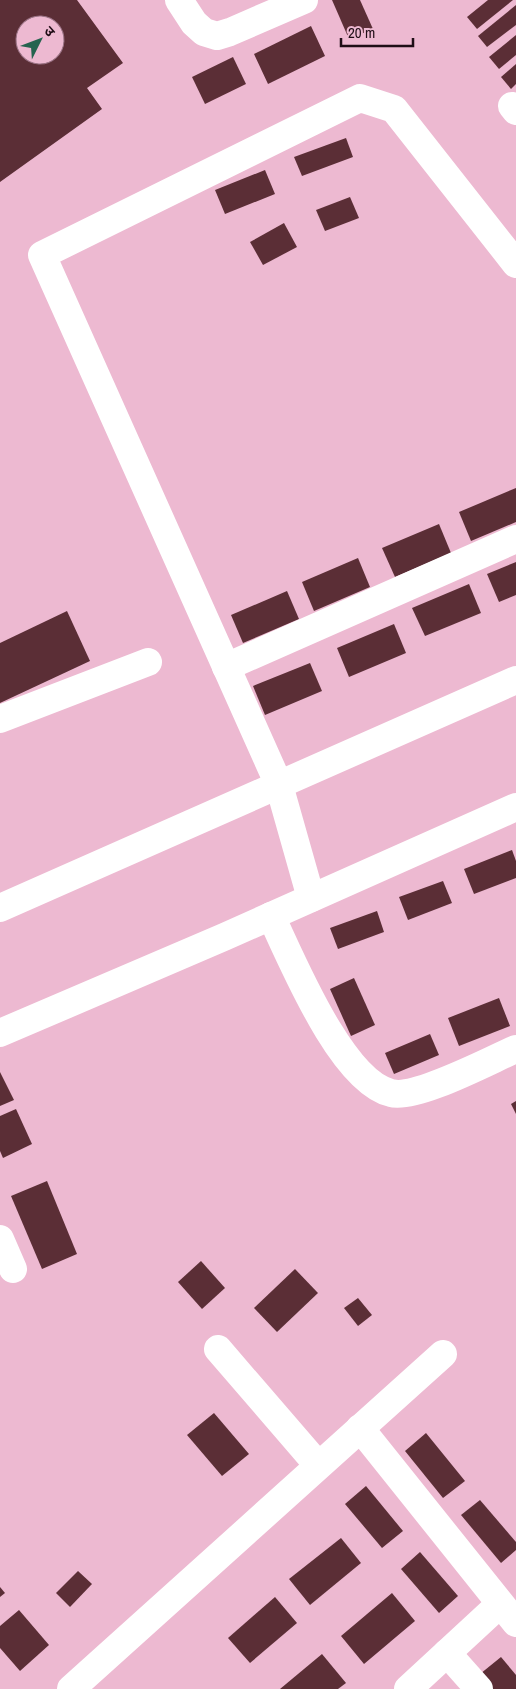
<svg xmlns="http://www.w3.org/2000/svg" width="516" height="1689" viewBox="0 0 516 1689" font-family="'Archivo Narrow','Noto Sans Devanagari',sans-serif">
  <rect width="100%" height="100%" fill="#edb9d1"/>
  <g fill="#5b2e36" fill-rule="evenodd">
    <path d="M0,0H77L123,63L87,88L102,109L0,182ZM25,25H55V55H25Z"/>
    <polygon points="332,0 360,0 373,29 349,39"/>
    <polygon points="488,0 513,0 477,29 467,17"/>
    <polygon points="516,5 516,25 487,47 478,36"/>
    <polygon points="311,26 325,56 268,84 254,54"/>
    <polygon points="516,35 516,55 499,69 489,57"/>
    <polygon points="233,57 246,84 205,104 192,77"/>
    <polygon points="516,64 516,84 511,89 501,77"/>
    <polygon points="346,138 353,157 302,176 294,157"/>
    <polygon points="265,170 275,194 225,214 215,190"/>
    <polygon points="350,197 359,218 325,231 316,210"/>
    <polygon points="284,223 297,247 263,265 250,242"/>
    <polygon points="516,488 516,522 471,541 459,512"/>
    <polygon points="439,524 451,553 395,577 382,548"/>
    <polygon points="358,558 370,587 314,611 302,582"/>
    <polygon points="516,562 516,595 499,602 487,574"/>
    <polygon points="469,584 481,613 425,636 412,608"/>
    <polygon points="287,591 299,619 243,643 231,615"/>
    <polygon points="67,611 90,661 0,703 0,643"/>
    <polygon points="394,624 406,653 349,677 337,648"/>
    <polygon points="310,663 322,691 265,715 253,686"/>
    <polygon points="512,850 516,861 516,878 474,894 464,869"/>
    <polygon points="443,881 452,903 408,920 399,897"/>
    <polygon points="377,911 384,932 338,949 330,928"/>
    <polygon points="354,978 375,1025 351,1036 330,989"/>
    <polygon points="499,998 510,1026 459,1046 448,1018"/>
    <polygon points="430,1034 439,1055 394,1074 385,1053"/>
    <polygon points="0,1072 14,1100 0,1106"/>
    <polygon points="516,1101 516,1114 511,1104"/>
    <polygon points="16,1109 32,1144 3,1158 0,1151 0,1116"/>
    <polygon points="47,1181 77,1254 42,1269 11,1196"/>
    <polygon points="201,1261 225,1288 202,1309 178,1282"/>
    <polygon points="295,1269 318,1293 277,1332 254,1308"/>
    <polygon points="358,1298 372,1315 358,1326 344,1308"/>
    <polygon points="214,1413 249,1454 222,1476 187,1435"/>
    <polygon points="426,1433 465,1481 443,1498 405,1451"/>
    <polygon points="366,1486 403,1531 382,1548 345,1504"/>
    <polygon points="480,1500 516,1542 516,1550 501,1563 461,1515"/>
    <polygon points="341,1538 361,1563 310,1605 289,1579"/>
    <polygon points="420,1552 458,1596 439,1613 401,1569"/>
    <polygon points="78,1571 92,1584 70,1607 56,1593"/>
    <polygon points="0,1587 5,1593 0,1597"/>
    <polygon points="392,1593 415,1621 364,1664 341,1636"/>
    <polygon points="275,1597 297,1623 250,1663 228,1638"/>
    <polygon points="19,1610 49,1645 20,1671 0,1648 0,1626"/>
    <polygon points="322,1654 346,1683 338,1689 280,1689"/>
    <polygon points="501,1657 516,1675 516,1689 493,1689 480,1674"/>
  </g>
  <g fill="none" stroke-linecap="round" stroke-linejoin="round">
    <g stroke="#fff" stroke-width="28">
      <polyline points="179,0 194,23 204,32 217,36 230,32 304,0"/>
      <polyline points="512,106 516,111"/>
      <polyline points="226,667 516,539"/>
      <polyline points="0,719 148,662"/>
      <polyline points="311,898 279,785 42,255 360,98 394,109 516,264"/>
      <polyline points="0,908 516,680"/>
      <path d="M271,916C292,960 341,1081 391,1093C416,1100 490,1060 516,1049"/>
      <polyline points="0,1033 224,937 516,807"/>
      <polyline points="0,1239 13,1269"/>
      <polyline points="218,1349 318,1465"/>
      <polyline points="360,1428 516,1623"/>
      <polyline points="447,1653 479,1689"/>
      <polyline points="71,1689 443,1354"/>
      <polyline points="408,1689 500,1604"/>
    </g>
  </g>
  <g transform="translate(40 40) rotate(48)"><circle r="24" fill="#edb9d1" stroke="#9b7486"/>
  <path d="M0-4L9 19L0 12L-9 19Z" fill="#25634f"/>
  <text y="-8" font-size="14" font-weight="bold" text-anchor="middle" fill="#1f0d16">उ</text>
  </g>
  <path d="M341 38v8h72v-8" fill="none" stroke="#1f0d16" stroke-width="2.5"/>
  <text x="348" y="38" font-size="15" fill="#1f0d16" stroke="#edb9d1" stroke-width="4" paint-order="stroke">20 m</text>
</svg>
